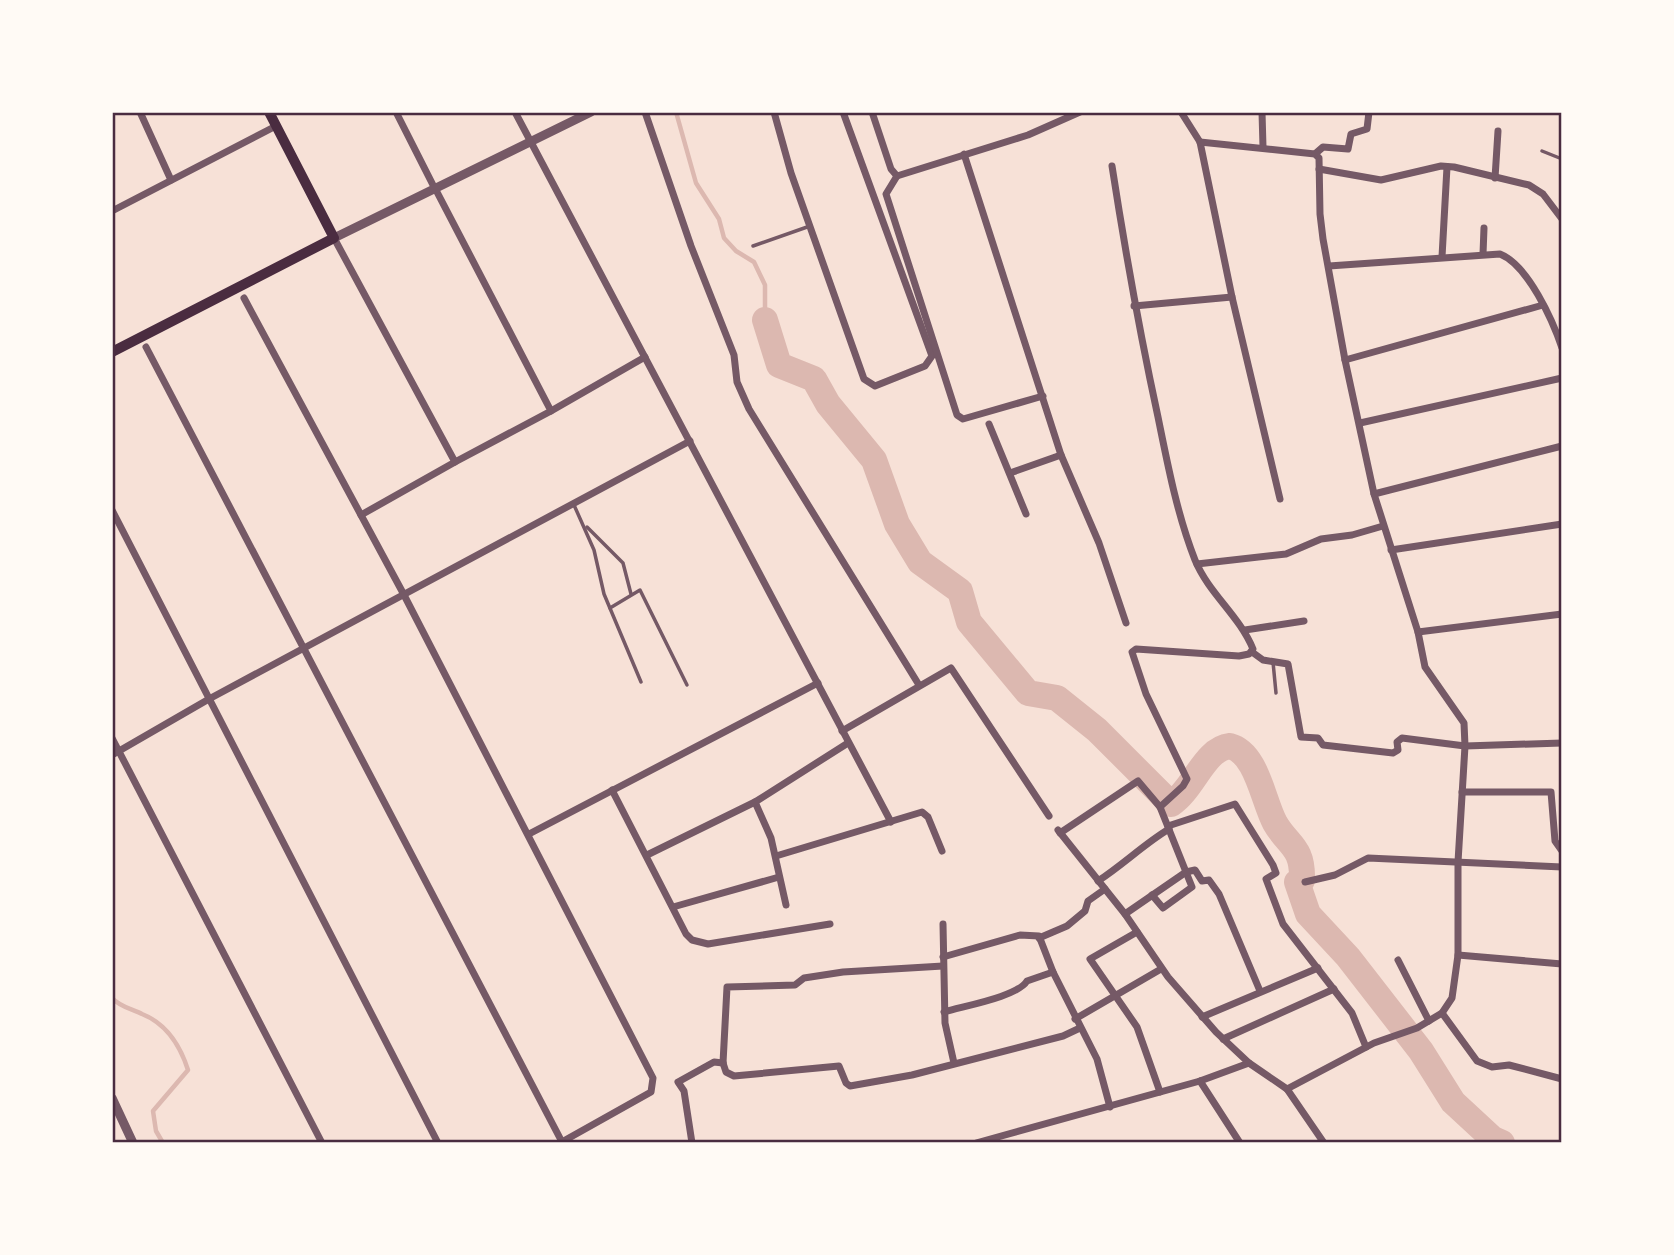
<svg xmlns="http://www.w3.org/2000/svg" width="1674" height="1255" viewBox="0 0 1674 1255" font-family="Arial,sans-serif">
  <rect width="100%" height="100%" fill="#f7e1d7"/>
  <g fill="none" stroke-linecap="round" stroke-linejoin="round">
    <g stroke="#dcb8b0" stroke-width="4.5">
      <polyline points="676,112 696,183 719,219 724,238 736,251 754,262 765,285 765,320"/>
      <path d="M112,998C120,1007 132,1009 142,1014C167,1024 180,1045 188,1070L153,1111L156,1131L163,1143"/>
    </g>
    <path stroke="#dcb8b0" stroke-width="26" d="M765,320L779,365L814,379L828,404L874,460L897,524L920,562L960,591L969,622L1028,693L1057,698L1097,730L1171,804C1194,789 1204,749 1230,746C1257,753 1263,801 1275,823C1288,846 1303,846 1302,880L1297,882L1308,914L1348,957L1421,1051L1453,1102L1493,1139L1502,1143"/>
    <g stroke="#755966" stroke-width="3.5">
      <polyline points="1542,151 1562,159"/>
      <polyline points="753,246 810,226"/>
      <polyline points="574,505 594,550 604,594 641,682"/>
      <polyline points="587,527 623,563 631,594"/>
      <polyline points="610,608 640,590 687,685"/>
      <polyline points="1273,662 1276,693"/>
    </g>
    <g stroke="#755966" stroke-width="7">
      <polyline points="140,112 171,180"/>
      <polyline points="396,112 435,189"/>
      <polyline points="515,112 891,822"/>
      <polyline points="645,112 691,246 734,355 737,382 749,409 919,685"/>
      <polyline points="774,112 791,173 864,379 875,386 925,366 932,356 843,112"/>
      <polyline points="872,112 891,169 897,176"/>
      <polyline points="1181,112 1200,142 1232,297 1280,499"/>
      <polyline points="1262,112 1263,147"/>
      <polyline points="1200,142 1315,154 1319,158 1320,214 1323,239 1345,360 1374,494 1418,632 1425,667 1464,723 1465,746 1458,862 1458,955 1452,998 1442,1013 1417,1028 1374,1043 1287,1089"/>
      <polyline points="964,154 1061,455 1099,543 1126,623"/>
      <polyline points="1315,154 1323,147 1348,149 1351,134 1367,129 1369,112"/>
      <path d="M1112,166C1125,250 1140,334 1158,417C1168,466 1177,514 1195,560C1209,594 1239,615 1253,649L1249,654L1239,656L1136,649L1132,652L1146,694L1187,779L1183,786L1160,807L1192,887L1163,908L1152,895"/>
      <polyline points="1319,169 1381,180 1441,166 1454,167 1529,185 1543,194 1562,219"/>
      <polyline points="1495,178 1498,131"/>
      <polyline points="112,211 276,126"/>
      <polyline points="334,238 455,462 551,411 437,192"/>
      <polyline points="1483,254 1484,228"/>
      <polyline points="1442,257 1447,167"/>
      <path d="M1329,266L1500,254C1528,265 1553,321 1562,348"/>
      <polyline points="244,298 403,593 653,1078 651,1092 560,1143"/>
      <polyline points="1134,306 1232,297"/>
      <polyline points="146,347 562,1142"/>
      <polyline points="1345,360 1543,305"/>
      <polyline points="1043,396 963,419 957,415 886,194 897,176 1028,135 1080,112"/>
      <polyline points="551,411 645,357"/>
      <polyline points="1360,423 1562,378"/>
      <polyline points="989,424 1026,514"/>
      <polyline points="1010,473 1061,455"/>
      <polyline points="1374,494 1562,446"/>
      <polyline points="112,510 438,1143"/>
      <polyline points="361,515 455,462"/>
      <polyline points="1391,550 1562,524"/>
      <polyline points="1197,564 1286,554 1321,539 1352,535 1383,526"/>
      <polyline points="1245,630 1304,621"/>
      <polyline points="1418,632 1562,614"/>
      <polyline points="1252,652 1263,660 1288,664 1301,737 1318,738 1323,745 1393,753 1398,750 1397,742 1402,738 1465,746 1562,743"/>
      <polyline points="842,731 951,668 1049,816"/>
      <polyline points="112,738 322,1143"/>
      <polyline points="112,755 209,699 690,441"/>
      <polyline points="612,790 686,934 692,940 708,944 830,924"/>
      <polyline points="1462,792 1551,792 1555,841 1562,851"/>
      <polyline points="755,802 771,838 786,905"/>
      <polyline points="1168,826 1235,804 1273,865 1276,873 1266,879 1283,924 1352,1013 1366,1047"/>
      <polyline points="1058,830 1125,914 1168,977 1216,1032 1249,1063 1287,1089 1324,1143"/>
      <polyline points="1060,833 1138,781 1160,807"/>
      <polyline points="529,834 818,683"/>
      <polyline points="647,855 755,802 848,743"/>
      <polyline points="776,856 922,812 928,817 942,851"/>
      <path d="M1098,881C1124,864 1144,844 1169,829"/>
      <polyline points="1305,882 1335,875 1368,858 1562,867"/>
      <polyline points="673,907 779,877"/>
      <polyline points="1125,914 1186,872 1195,870 1202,881 1209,880 1219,894 1260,991"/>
      <polyline points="943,924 945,1023 954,1063"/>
      <polyline points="1137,932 1090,959 1137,1027 1160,1092"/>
      <polyline points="1039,938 1067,926 1085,911 1088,901 1105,889"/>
      <polyline points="1458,955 1562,964"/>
      <polyline points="943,957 1020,935 1039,936 1053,972 1097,1059 1110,1107"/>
      <polyline points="1398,960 1429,1021"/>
      <path d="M944,1012C963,1006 1017,997 1027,981L1053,972"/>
      <polyline points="1442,1013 1477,1061 1492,1067 1509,1065 1562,1079"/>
      <polyline points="1202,1017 1318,968"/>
      <polyline points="1075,1019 1161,969"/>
      <polyline points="1223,1039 1334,989"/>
      <polyline points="723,1063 726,1072 734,1076 839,1066 846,1083 850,1086 912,1075 1063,1036 1080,1028"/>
      <polyline points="723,1063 727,987 795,985 804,978 843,972 943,966"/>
      <polyline points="1200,1081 1240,1143"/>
      <polyline points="692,1143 684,1091 678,1082 714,1062 723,1063"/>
      <polyline points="976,1143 1200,1081 1249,1063"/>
    </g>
    <g stroke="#755966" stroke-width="9">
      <polyline points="334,238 591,112"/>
      <polyline points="112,1098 133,1143"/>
    </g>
    <polyline stroke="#4a2c40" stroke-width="10" points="112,352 334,238 269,112"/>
  </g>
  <rect width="1674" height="1255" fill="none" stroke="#fffaf5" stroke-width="228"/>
  <rect x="114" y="114" width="1446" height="1027" fill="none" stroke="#4a2c40" stroke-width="2.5"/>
</svg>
